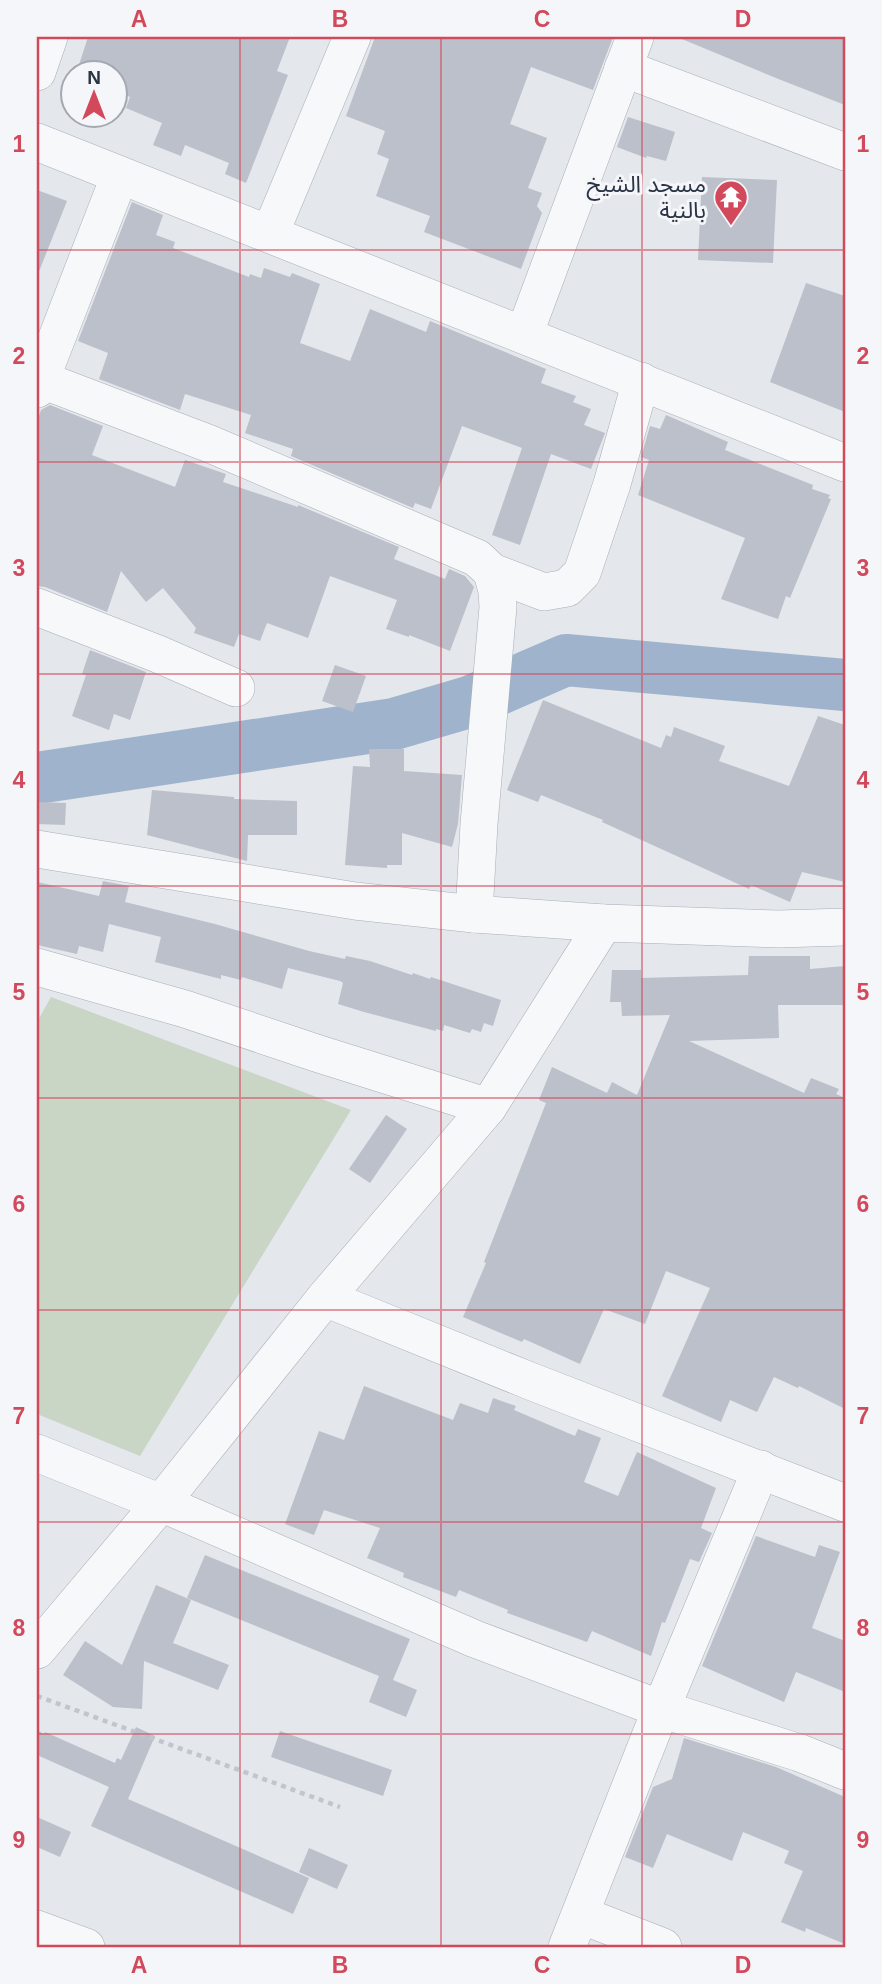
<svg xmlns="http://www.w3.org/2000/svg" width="882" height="1984" viewBox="0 0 882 1984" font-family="Arial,'Noto Sans Arabic',sans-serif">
  <rect width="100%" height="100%" fill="#e4e7ec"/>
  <polygon fill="#c9d6c5" points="51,997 351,1110 140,1456 37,1414 37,1022"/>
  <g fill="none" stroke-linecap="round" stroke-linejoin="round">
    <polyline stroke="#9fb4cc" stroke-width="52" points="37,778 394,724 469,702 566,660 845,685"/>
  </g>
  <g fill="#bbc0ca">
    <polygon points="88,37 290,37 277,71 288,75 246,183 225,174 229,163 185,145 181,156 153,145 162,123 126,108 130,97 116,90 116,74 76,74"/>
    <polygon points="375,37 613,37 593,90 531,67 510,124 547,138 528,188 542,193 537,206 542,213 521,269 424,232 430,216 376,196 389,159 377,154 385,131 346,116"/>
    <polygon points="677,37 845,37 845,105 781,80"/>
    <polygon points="628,117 675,132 666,161 647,156 646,158 617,147"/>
    <polygon points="702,177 777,180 773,263 698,260"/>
    <polygon points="37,190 67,201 38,274 37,274"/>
    <polygon points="132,202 163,215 156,235 175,242 173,248 249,277 250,274 261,278 264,268 290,277 292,273 320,284 300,343 350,361 370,309 426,332 430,321 546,369 541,383 576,396 573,402 591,409 584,425 605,433 591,469 551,454 520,545 492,535 522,448 462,426 431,509 415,503 413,508 291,456 293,449 245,433 251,415 185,394 180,410 99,379 108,353 78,341"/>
    <polygon points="806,283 845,296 845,412 770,382"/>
    <polygon points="50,405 103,426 92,455 175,487 185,460 226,474 223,482 298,507 298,505 399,547 394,559 445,579 449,569 465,576 474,587 450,651 409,635 409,637 386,629 397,600 330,576 308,638 267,623 260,641 239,634 234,647 194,633 196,628 163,588 146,602 121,571 107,612 45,587 37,586 37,422 41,410"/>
    <polygon points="666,415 728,442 725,450 813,485 812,489 830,495 828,498 831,499 790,598 786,596 778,619 721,599 745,538 638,495 649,460 641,457 650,426 660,429"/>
    <polygon points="90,650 146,672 130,720 114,714 109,730 72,716 86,675 82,674"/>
    <polygon points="335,665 366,676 353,712 322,701"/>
    <polygon points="543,700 661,748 666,735 671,737 674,727 725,746 719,761 789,786 818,716 845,725 845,882 802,872 790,902 751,885 749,889 602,822 603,820 541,795 538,802 507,790"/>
    <polygon points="369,749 404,749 404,771 462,775 458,824 452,847 402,833 402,865 387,865 387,868 345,865 353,766 370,767"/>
    <polygon points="152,790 234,797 234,799 297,801 297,835 248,835 247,861 147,835"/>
    <polygon points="38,802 66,803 65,825 37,824"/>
    <polygon points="103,881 129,886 125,902 215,924 309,951 345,959 346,956 370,961 412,975 413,973 430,979 431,977 501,1000 493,1026 484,1023 481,1032 472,1029 470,1033 444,1025 443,1031 436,1029 436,1031 364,1012 338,1004 343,983 340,981 288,968 282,989 242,977 241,980 221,975 221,979 155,962 161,937 109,924 103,952 79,946 77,954 37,945 37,882 99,896"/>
    <polygon points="749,956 810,956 810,969 845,966 845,1005 778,1005 779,1038 689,1041 804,1093 811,1078 839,1089 836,1094 845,1098 845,1409 799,1386 798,1388 774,1377 757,1412 730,1400 721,1422 662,1396 710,1288 666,1271 645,1324 604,1309 580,1364 524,1339 522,1342 463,1317 486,1263 484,1262 546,1103 539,1100 552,1067 607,1093 612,1082 637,1095 670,1015 622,1016 621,1002 610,1002 612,970 641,970 641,978 748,975"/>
    <polygon points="386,1115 407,1129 370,1183 349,1169"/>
    <polygon points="364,1386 453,1420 460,1403 488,1413 493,1398 516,1406 514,1410 575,1436 578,1429 601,1438 584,1482 618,1496 637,1452 716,1488 701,1528 712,1533 699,1562 690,1559 665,1623 662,1622 651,1656 592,1631 587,1642 507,1613 508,1610 459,1590 456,1597 403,1577 404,1573 367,1558 380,1528 324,1510 314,1535 285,1524 319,1431 344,1440"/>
    <polygon points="756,1536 815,1557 819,1545 840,1552 812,1628 845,1641 845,1692 796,1672 784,1702 702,1666"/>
    <polygon points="205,1555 410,1639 393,1680 417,1690 406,1717 369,1702 379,1676 187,1598"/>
    <polygon points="156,1585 191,1600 173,1643 229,1665 218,1690 144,1661 142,1709 113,1707 63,1675 85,1641 122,1665"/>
    <polygon points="136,1727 155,1736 128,1799 309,1878 293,1914 91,1826 109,1787 37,1755 37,1730 44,1734 45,1732 115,1763 117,1758 121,1760"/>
    <polygon points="280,1731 392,1770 383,1796 271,1757"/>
    <polygon points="684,1738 776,1767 845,1797 845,1944 806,1928 805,1932 781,1922 803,1871 784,1863 789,1851 743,1832 732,1861 667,1834 653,1868 625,1857 653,1787 672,1779"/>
    <polygon points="37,1817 71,1832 60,1857 37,1847"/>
    <polygon points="309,1848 348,1865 337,1889 299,1872"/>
  </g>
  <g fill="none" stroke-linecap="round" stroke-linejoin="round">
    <g stroke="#a9aeb7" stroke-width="38">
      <g id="minor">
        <polyline points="623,68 845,152"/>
        <polyline points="37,72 49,37"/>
        <polyline points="37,142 845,463"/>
        <polyline points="270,234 352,37"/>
        <polyline points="524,335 635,37"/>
        <polyline points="37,378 210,444 477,558 492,572 544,592 567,588 582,573 612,484 641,381"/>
        <polyline points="37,389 120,175"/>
        <polyline points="37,607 158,654 236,688"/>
        <polyline points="37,849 355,901 474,914 604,923 779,929 845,927"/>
        <polyline points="474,914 479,824 498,607 497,591 492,572"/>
        <polyline points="37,967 185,1009 316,1053 488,1107"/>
        <polyline points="325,1298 530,1381 845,1503"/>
        <polyline points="37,1453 161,1503 475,1639 661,1709 800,1753 845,1771"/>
        <polyline points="37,1650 161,1503 325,1298 488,1107 604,923"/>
        <polyline points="581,1915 663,1947"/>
        <polyline points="37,1929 86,1947"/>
        <polyline points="567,1947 661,1709 761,1469"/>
      </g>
    </g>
    <polyline stroke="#c2c5cb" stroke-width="4.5" stroke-dasharray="5 5" stroke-linecap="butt" points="37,1696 340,1807"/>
    <use href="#minor" stroke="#f7f8fa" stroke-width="37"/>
  </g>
  <path fill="none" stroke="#d1495b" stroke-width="2" stroke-opacity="0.55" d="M240,37V1947M441,37V1947M642,37V1947M37,250H845M37,462H845M37,674H845M37,886H845M37,1098H845M37,1310H845M37,1522H845M37,1734H845"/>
  <defs>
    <g id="temple-pin" transform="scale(1.75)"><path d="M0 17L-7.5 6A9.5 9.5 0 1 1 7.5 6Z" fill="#d1495b" stroke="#f4f6f9"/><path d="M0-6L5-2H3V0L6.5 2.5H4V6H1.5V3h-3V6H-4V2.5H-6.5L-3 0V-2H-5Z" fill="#fff"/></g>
  </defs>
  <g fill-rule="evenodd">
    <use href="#temple-pin" x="731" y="197"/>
  </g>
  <g text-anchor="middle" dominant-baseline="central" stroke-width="6" stroke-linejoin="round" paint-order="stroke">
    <g font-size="23" fill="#2b3445" stroke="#f4f6f9" text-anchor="end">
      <text x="706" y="184">مسجد الشيخ<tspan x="706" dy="26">بالنية</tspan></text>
    </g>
  </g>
  <rect width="882" height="1984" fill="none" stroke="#f4f6f9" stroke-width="77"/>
  <g transform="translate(94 94)"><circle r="33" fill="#f4f6f9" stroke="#a4a8b1" stroke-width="2"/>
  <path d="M0-5L12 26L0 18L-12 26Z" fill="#d1495b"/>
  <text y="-10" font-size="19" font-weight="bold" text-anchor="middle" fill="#2b3445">N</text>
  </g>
  <rect x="38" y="38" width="806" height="1908" fill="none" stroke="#d1495b" stroke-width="2.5"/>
  <g font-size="23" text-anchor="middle" font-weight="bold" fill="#d1495b">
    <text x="139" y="27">A</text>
    <text x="340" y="27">B</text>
    <text x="542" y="27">C</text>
    <text x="743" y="27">D</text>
    <text x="19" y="152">1</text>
    <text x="863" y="152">1</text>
    <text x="19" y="364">2</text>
    <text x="863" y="364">2</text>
    <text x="19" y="576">3</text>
    <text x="863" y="576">3</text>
    <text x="19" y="788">4</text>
    <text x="863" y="788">4</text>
    <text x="19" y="1000">5</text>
    <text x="863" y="1000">5</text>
    <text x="19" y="1212">6</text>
    <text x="863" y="1212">6</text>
    <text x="19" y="1424">7</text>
    <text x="863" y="1424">7</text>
    <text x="19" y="1636">8</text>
    <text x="863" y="1636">8</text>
    <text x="19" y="1848">9</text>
    <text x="863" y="1848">9</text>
    <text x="139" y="1973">A</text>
    <text x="340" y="1973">B</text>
    <text x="542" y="1973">C</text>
    <text x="743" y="1973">D</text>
  </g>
</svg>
